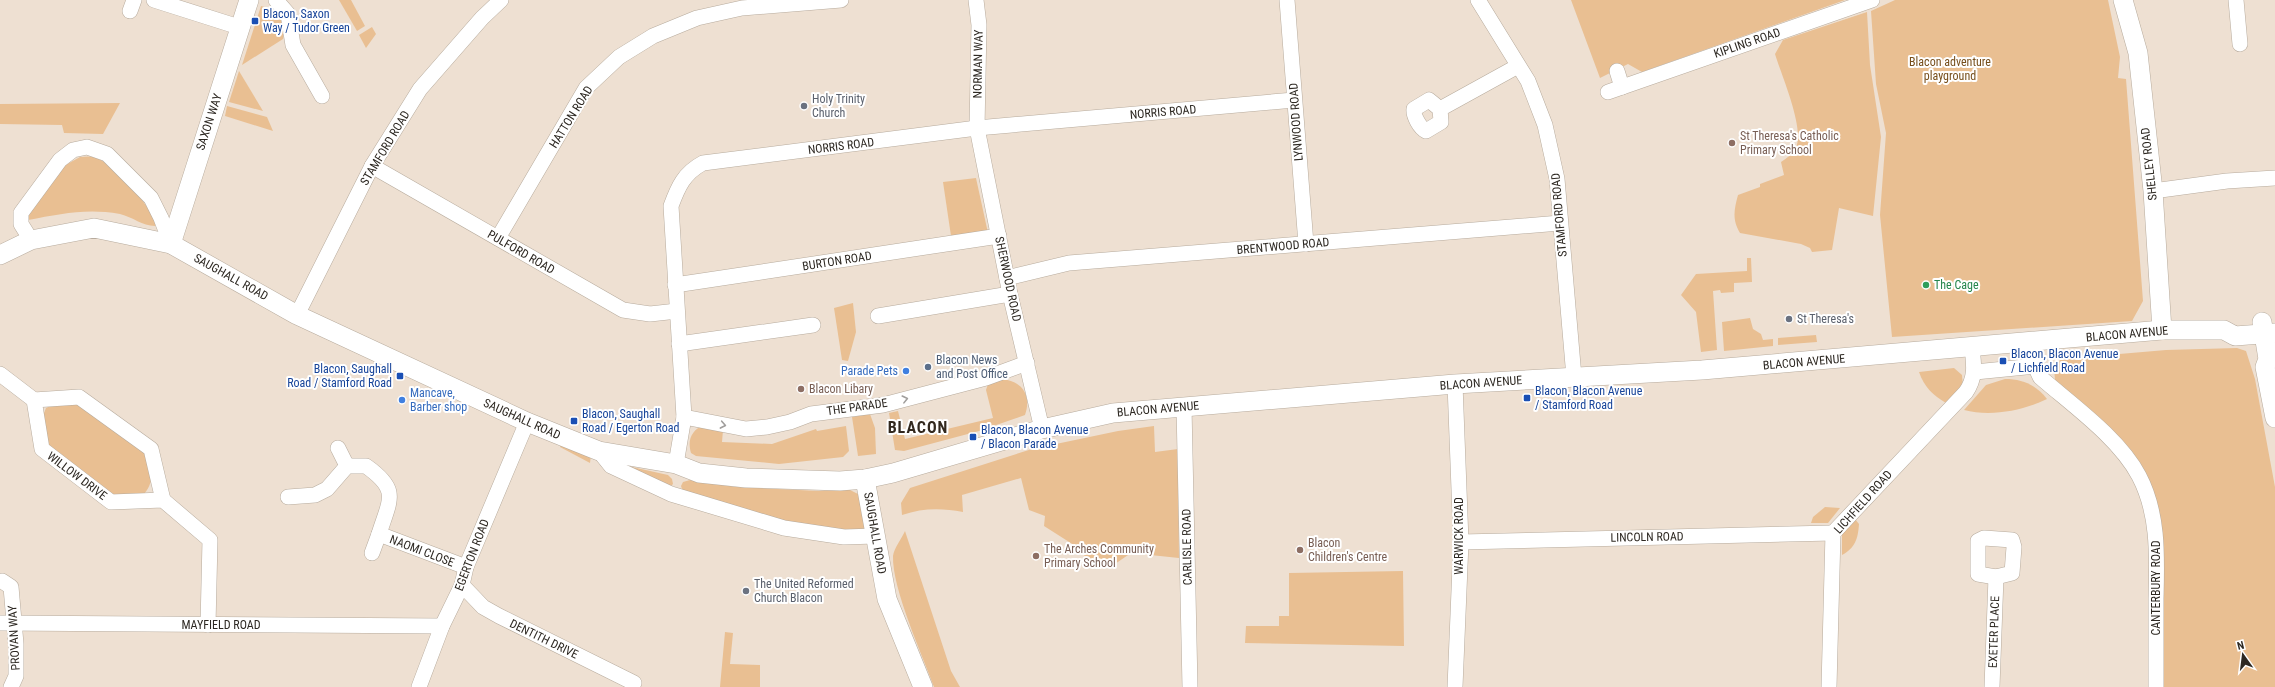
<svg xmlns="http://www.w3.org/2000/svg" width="2275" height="687" viewBox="0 0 2275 687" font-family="'Roboto Condensed',sans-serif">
  <rect width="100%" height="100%" fill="#eee0d2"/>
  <g fill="#e9bf92">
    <polygon points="339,0 351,0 365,26 357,31"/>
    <polygon points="1571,0 1845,0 1642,72 1628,64 1600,78"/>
    <polygon points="1895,0 2108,0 2120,57 2118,78 2126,79 2143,301 2132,321 1892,337 1880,215 1886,133 1876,84 1871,11"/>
    <polygon points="261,6 281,12 284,31 283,39 242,65"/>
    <path d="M1867,12L1870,65L1881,137L1873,216L1839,208L1832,250L1812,252L1810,248L1801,244L1740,233C1732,219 1734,210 1738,195L1760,187V184L1784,175L1781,162C1787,158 1793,154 1796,147C1805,129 1781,74 1775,54L1783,40Z"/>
    <polygon points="372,27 376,34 366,48 359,35"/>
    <polygon points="239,71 263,111 229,102"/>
    <polygon points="120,103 103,134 64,133 62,125 0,124 0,104"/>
    <polygon points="227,106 267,117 273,131 225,116"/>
    <path d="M80,157C84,157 89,156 93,157C113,161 148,204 156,222L155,226C142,226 133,217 120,214C86,208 61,214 28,220L26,213L62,167Z"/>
    <polygon points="976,178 988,233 951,236 943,182"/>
    <polygon points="1747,258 1751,258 1752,282 1734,283 1734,292 1721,293 1720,290 1713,291 1717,350 1701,352 1696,312 1681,295 1696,274 1747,271"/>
    <polygon points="853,303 856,332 848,361 842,360 834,308"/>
    <polygon points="1750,318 1753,329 1761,334 1763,340 1773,339 1773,346 1724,351 1722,322"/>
    <polygon points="1816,335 1817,342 1778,345 1778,338"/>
    <polygon points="2237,348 2246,351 2255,379 2275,487 2275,687 2161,687 2148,486 2055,380 2054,368 2061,359 2166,350"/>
    <path d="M1954,368L1962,375L1963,386L1946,403C1933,395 1924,387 1919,372Z"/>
    <path d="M1002,379C1022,381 1032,395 1025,415L979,431L904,451L895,450L889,413L898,411L905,439L993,418L986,390L988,384Z"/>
    <path d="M2005,379C2023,379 2036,385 2047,399C2023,411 1990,417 1964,410L1986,385Z"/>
    <path d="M81,402C91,409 142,444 146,451C154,466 155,484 142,496L113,497L48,446L42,418L46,408L57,403Z"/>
    <polygon points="870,414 875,428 876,454 858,456 852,417"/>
    <path d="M704,425L723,430L722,442L772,444L816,429L817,431L846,426L849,451L843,457L779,464L696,456L691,453C687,439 692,430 704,425Z"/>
    <path d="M1154,426L1155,452L1178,449L1179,558L1131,553L1112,566L1096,569L1077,547L1044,526L1045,516L1029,510L1021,478L962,495L963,512C941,508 923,508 902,515L901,503L910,488L1032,449L1118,431Z"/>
    <polygon points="561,443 591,455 590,463 560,447"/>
    <polygon points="605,461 668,475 672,479 673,484 670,487"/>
    <polygon points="690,480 737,487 819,491 848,489 860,495 869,529 847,533 770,518 683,492 681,486 683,482"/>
    <polygon points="1825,507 1840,508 1828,523 1811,523 1813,517"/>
    <path d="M1855,519L1859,524C1858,539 1855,548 1842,555V534Z"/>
    <path d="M905,531L951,671L960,687H934C922,654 892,589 893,556C894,548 902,538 905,531Z"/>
    <polygon points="1403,571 1404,646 1245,643 1246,626 1279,626 1279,616 1289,616 1289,573"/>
    <polygon points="725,632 733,633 730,664 760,665 760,687 720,687"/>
  </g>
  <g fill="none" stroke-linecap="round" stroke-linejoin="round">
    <g stroke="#b7ab9d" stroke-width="16">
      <g id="minor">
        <polyline points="154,0 239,27"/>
        <polyline points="276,0 288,14 293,45 322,96"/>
        <polyline points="976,0 979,25 977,128 1010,294 1042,429"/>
        <polyline points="1287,0 1306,244"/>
        <polyline points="1478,0 1528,81 1545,125 1557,179 1574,377"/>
        <polyline points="2236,0 2240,44"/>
        <polyline points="130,11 134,0"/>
        <polyline points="1617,71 1622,87"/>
        <polyline points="1608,92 1872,0"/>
        <path d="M1440,109L1429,100L1414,109C1413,116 1420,128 1426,131L1441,122L1440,109L1518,66"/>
        <polyline points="372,166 623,310 650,314 677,311"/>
        <polyline points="2153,191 2227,181 2275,178"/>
        <polyline points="498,238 586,88 619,57 653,36 697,18 742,8 841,0"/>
        <polyline points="31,240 21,224 21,213 60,160 73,150 87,147 107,154 151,198 161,218 171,244"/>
        <polyline points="1007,278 1069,263 1560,223"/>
        <polyline points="675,285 999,236"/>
        <polyline points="297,315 372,166 420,89 482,18 501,0"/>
        <polyline points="878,316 1010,294"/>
        <path d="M2033,343L2035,366L2040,377C2072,405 2119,438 2139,476C2159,514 2157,557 2156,599C2156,628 2156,658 2156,687"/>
        <polyline points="679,344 813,325"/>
        <polyline points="1975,372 2035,366"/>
        <polyline points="0,374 34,400 42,449 111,502 163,500 210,540 208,625"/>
        <polyline points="34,400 79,397 151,449 163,500"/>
        <polyline points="1184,407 1190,687"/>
        <polyline points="684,417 746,429 767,427 790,422 811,414 883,405 986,378 1027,363"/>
        <polyline points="338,448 347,466"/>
        <polyline points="599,451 611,466 671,494 784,528 844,537 875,536"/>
        <path d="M676,464L684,417L671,206C678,187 684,173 703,163L977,128L1294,100"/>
        <path d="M288,497L315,495L327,489L347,466H366C400,490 390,499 379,534L466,567"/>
        <polygon points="1984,538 2012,540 2014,547 2012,573 1996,577 1978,574 1978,541"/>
        <polyline points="1461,542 1833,533"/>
        <polyline points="372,553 379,534"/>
        <polyline points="2,581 11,587 16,644 16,676 11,687"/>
        <polyline points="462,585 483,607 499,616 634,683"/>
        <polyline points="0,623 442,626"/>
        <polyline points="419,687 442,626 462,585 466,567 527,422"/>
        <polyline points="1455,687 1461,542 1455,384"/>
        <path d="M1829,687L1833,533L1966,392C1976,377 1974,365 1972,348"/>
        <polyline points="1992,687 1996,577"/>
      </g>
    </g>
    <g stroke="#b7ab9d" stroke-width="20">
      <g id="tertiary">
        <polyline points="2123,0 2138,53 2153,191 2162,330"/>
        <polyline points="171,244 249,0"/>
        <polyline points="0,255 31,240 94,228 171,244 297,315 527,422 599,451 676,464 699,473 746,478 840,481 865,479 893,473 1042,429 1113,413 1455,384 1702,370 2162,330 2224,330 2235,336 2275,333"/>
        <polyline points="2262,322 2268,359 2265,367 2275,418"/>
        <polyline points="865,479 887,599 923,687"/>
      </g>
    </g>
    <use href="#minor" stroke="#fff" stroke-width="15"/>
    <use href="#tertiary" stroke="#fff" stroke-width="19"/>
  </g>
  <defs><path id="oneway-chevron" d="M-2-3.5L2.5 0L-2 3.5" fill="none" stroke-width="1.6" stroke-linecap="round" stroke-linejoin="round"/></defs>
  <g stroke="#a09e9c">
    <use href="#oneway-chevron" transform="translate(905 399) rotate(-14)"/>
    <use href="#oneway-chevron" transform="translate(723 425) rotate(11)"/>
  </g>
  <g fill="#1a4fb4" stroke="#fff" stroke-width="1.5">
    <rect x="251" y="17" width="8" height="8" rx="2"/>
    <rect x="1999" y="357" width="8" height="8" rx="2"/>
    <rect x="396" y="372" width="8" height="8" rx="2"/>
    <rect x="1523" y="394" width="8" height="8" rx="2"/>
    <rect x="570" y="417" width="8" height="8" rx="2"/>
    <rect x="969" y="433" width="8" height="8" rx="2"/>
  </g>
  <g fill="#6b7280" stroke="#fff" stroke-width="1.5">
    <circle cx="804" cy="106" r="4"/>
    <circle cx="1789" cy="319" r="4"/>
    <circle cx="746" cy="591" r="4"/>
  </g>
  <g fill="#8d6e63" stroke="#fff" stroke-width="1.5">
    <circle cx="1732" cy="143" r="4"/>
    <circle cx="801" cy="389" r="4"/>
    <circle cx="1300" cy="550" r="4"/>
    <circle cx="1036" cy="556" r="4"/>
  </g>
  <circle fill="#2e9e5b" stroke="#fff" stroke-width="1.5" cx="1926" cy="285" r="4"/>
  <circle fill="#5c6f8a" stroke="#fff" stroke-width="1.5" cx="928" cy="367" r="4"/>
  <g fill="#3f7fe0" stroke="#fff" stroke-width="1.5">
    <circle cx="906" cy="371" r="4"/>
    <circle cx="402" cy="400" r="4"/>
  </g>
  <g text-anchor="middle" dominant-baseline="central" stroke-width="4" stroke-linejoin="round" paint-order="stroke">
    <g font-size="12" fill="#164399" stroke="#fff" text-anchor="start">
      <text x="263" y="14">Blacon, Saxon<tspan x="263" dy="14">Way / Tudor Green</tspan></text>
      <text x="2011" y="354">Blacon, Blacon Avenue<tspan x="2011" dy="14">/ Lichfield Road</tspan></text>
      <text x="392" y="369" text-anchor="end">Blacon, Saughall<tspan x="392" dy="14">Road / Stamford Road</tspan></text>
      <text x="1535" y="391">Blacon, Blacon Avenue<tspan x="1535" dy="14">/ Stamford Road</tspan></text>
      <text x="582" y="414">Blacon, Saughall<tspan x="582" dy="14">Road / Egerton Road</tspan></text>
      <text x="981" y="430">Blacon, Blacon Avenue<tspan x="981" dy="14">/ Blacon Parade</tspan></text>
    </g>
    <g font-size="12" fill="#2d2822" stroke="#fff">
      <text transform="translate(1747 43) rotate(-19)">KIPLING ROAD</text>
      <text transform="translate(978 64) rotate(-89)">NORMAN WAY</text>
      <text transform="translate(1163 112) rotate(-5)">NORRIS ROAD</text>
      <text transform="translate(571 117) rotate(-58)">HATTON ROAD</text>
      <text transform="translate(209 122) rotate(-72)">SAXON WAY</text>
      <text transform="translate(1296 122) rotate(-94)">LYNWOOD ROAD</text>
      <text transform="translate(841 146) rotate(-7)">NORRIS ROAD</text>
      <text transform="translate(385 148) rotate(-59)">STAMFORD ROAD</text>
      <text transform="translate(2149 164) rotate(-96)">SHELLEY ROAD</text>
      <text transform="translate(1559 215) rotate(-95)">STAMFORD ROAD</text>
      <text transform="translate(1283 246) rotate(-5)">BRENTWOOD ROAD</text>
      <text transform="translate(521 252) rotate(30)">PULFORD ROAD</text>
      <text transform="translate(837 261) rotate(-9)">BURTON ROAD</text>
      <text transform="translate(231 277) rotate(29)">SAUGHALL ROAD</text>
      <text transform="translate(1008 279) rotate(78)">SHERWOOD ROAD</text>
      <text transform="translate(2127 334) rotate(-5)">BLACON AVENUE</text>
      <text transform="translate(1804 362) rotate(-5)">BLACON AVENUE</text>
      <text transform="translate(1481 383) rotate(-4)">BLACON AVENUE</text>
      <text transform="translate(857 407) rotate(-8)">THE PARADE</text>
      <text transform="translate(1158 409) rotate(-5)">BLACON AVENUE</text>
      <text transform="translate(522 419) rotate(24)">SAUGHALL ROAD</text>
      <text transform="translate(77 476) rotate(37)">WILLOW DRIVE</text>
      <text transform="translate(1863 502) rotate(-48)">LICHFIELD ROAD</text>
      <text transform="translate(875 533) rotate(80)">SAUGHALL ROAD</text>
      <text transform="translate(1459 536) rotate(-90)">WARWICK ROAD</text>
      <text transform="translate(1647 537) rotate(-1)">LINCOLN ROAD</text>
      <text transform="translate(1187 547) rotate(-91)">CARLISLE ROAD</text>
      <text transform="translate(422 551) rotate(21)">NAOMI CLOSE</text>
      <text transform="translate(472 555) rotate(-69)">EGERTON ROAD</text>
      <text transform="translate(2156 588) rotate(-90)">CANTERBURY ROAD</text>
      <text x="221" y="625">MAYFIELD ROAD</text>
      <text transform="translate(1994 632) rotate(-88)">EXETER PLACE</text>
      <text transform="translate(14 638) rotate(-93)">PROVAN WAY</text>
      <text transform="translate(544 639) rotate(26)">DENTITH DRIVE</text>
    </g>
    <g font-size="12" fill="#764e1b" stroke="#fff">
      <text x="1950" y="62">Blacon adventure<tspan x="1950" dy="14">playground</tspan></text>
    </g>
    <g font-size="12" fill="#5b616d" stroke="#fff" text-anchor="start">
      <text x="812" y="99">Holy Trinity<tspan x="812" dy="14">Church</tspan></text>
      <text x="1797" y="319">St Theresa's</text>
      <text x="754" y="584">The United Reformed<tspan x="754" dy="14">Church Blacon</tspan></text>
    </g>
    <g font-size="12" fill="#785e54" stroke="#fff" text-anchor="start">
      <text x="1740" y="136">St Theresa's Catholic<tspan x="1740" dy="14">Primary School</tspan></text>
      <text x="809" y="389">Blacon Libary</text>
      <text x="1308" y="543">Blacon<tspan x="1308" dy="14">Children's Centre</tspan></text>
      <text x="1044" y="549">The Arches Community<tspan x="1044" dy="14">Primary School</tspan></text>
    </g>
    <g font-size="12" fill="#27864d" stroke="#fff" text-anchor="start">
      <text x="1934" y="285">The Cage</text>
    </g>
    <g font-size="12" fill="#4e5e75" stroke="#fff" text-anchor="start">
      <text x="936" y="360">Blacon News<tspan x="936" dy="14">and Post Office</tspan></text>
    </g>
    <g font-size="12" fill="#366cbe" stroke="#fff" text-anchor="end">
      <text x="898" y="371">Parade Pets</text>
      <text x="410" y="393" text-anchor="start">Mancave,<tspan x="410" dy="14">Barber shop</tspan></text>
    </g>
    <g font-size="16" font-weight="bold" letter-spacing="1" fill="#32281e" stroke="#fff">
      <text x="918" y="427">BLACON</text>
    </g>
  </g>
  <g transform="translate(2243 655) rotate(346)" stroke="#ffffff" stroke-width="3" paint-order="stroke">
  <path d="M0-3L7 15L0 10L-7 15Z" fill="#2d2822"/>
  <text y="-6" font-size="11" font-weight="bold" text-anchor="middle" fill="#2d2822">N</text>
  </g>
</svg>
